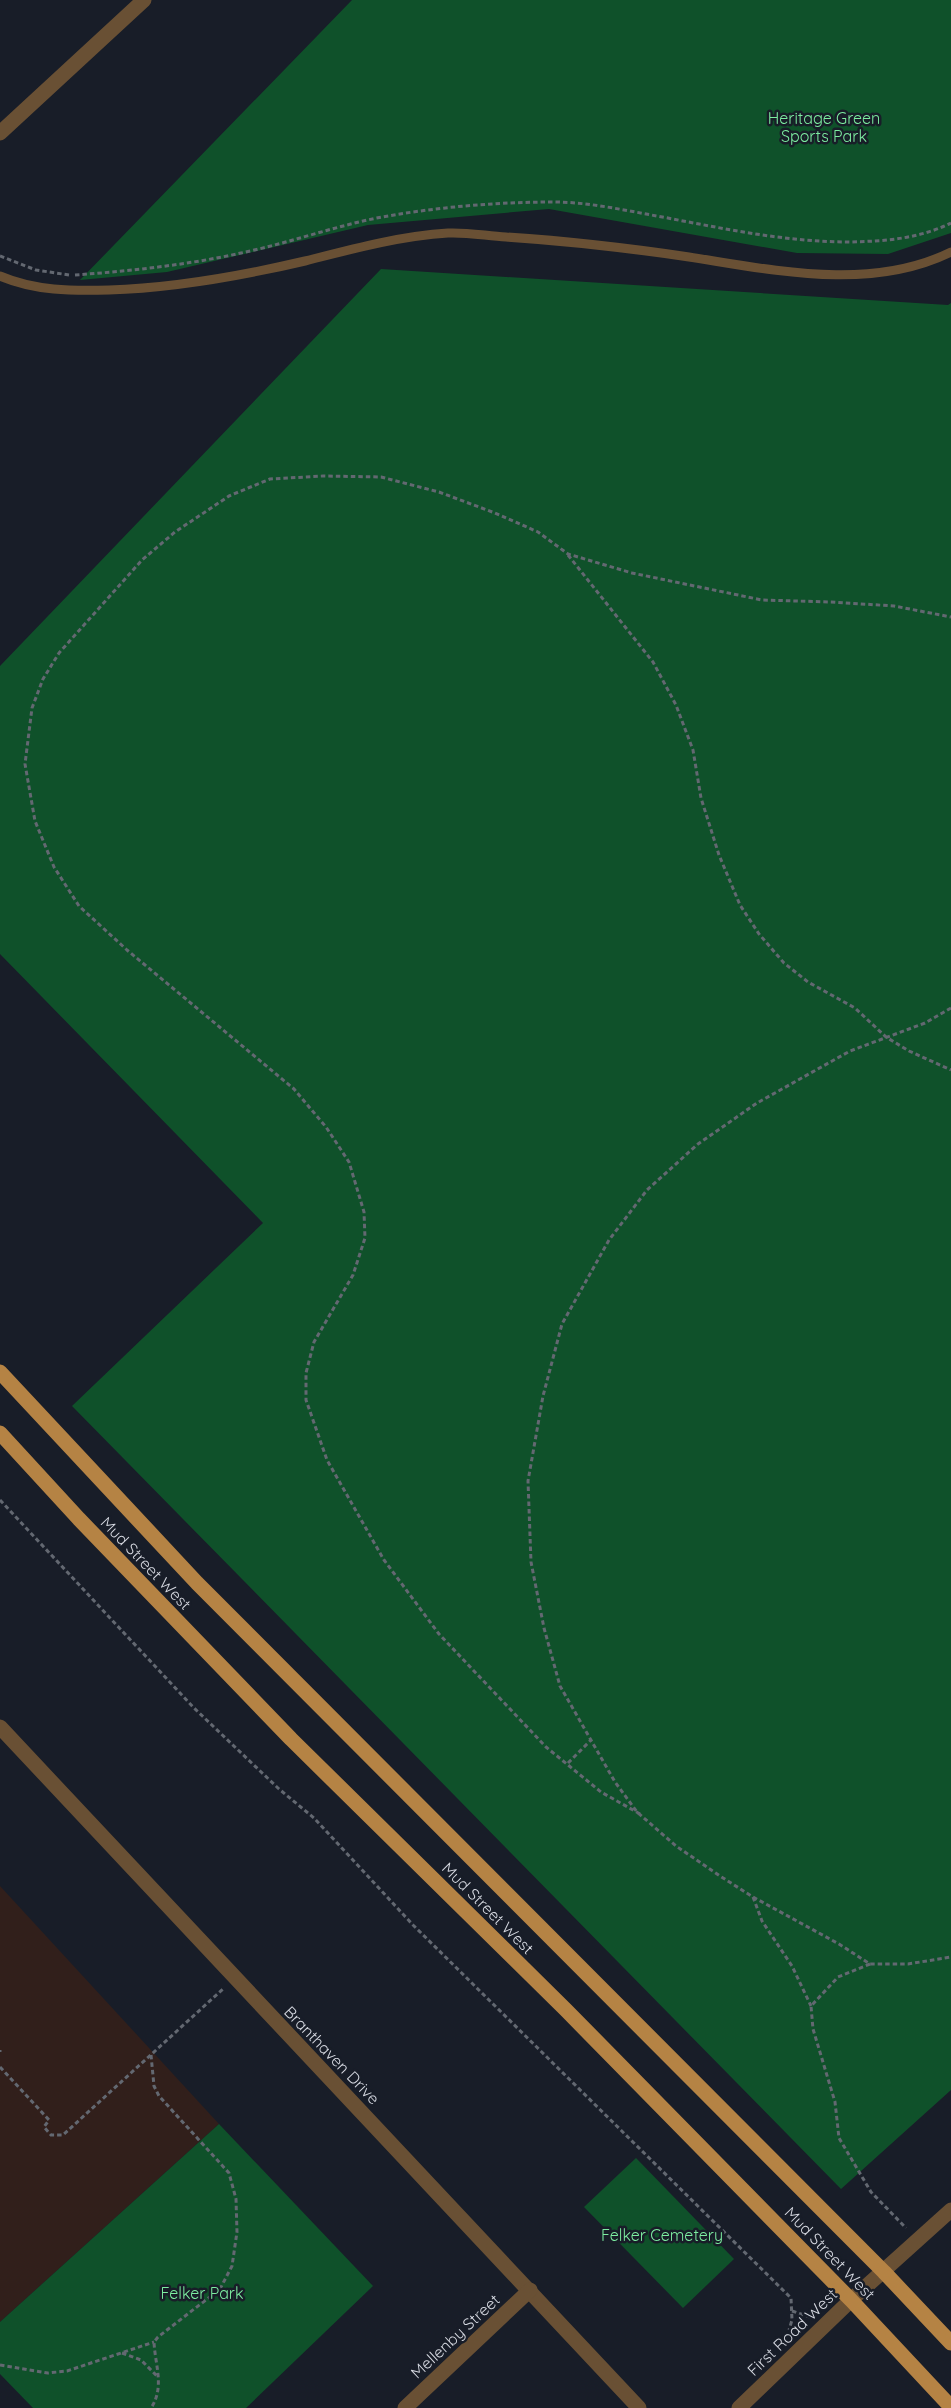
<svg xmlns="http://www.w3.org/2000/svg" width="951" height="2408" viewBox="0 0 951 2408" font-family="Quicksand,sans-serif">
  <rect width="100%" height="100%" fill="#181d28"/>
  <polygon fill="#311f1b" points="0,1886 219,2124 0,2322"/>
  <g fill="#0f512a">
    <polygon points="352,0 951,0 951,233 888,254 797,253 549,209 368,225 167,272 80,280"/>
    <polygon points="381,269 948,305 951,303 951,2090 841,2189 72,1406 263,1223 0,954 0,666"/>
    <polygon points="219,2124 373,2286 246,2408 33,2408 0,2374 0,2322"/>
    <polygon points="636,2158 734,2259 683,2308 584,2207"/>
  </g>
  <g fill="none" stroke-linecap="round" stroke-linejoin="round">
    <g stroke="#636871" stroke-width="3" stroke-dasharray="4.5 3" stroke-linecap="butt">
      <polyline points="0,256 36,270 69,275"/>
      <path d="M75,275C130,271 187,265 241,253C289,243 335,226 382,217C438,207 497,202 554,202C588,202 623,210 657,216C721,228 784,242 850,242C886,241 918,239 951,223"/>
      <polyline points="568,555 653,662 676,705 693,750 701,798 719,855 740,905 759,934 784,963 808,982 855,1008 886,1037 909,1051 951,1070"/>
      <polyline points="951,1008 925,1023 850,1051 757,1103 698,1144 647,1190 609,1240 562,1324 543,1396 528,1481 531,1562 544,1628 560,1686 615,1782 637,1812 676,1846 720,1876 753,1897 839,1944 870,1964 908,1964 951,1957"/>
      <polyline points="0,1500 194,1708 279,1789 314,1818 413,1925 791,2298 792,2320 789,2330"/>
      <polyline points="568,1763 591,1740"/>
      <polyline points="640,1814 601,1792 546,1747 439,1634 384,1560 327,1460 306,1400 306,1373 314,1342 353,1275 365,1238 364,1212 349,1162 326,1127 294,1089 127,950 79,906 54,867 35,821 25,764 32,708 43,679 59,653 142,560 175,532 229,496 270,479 323,476 381,477 439,492 495,513 538,532 568,554 632,573 762,600 831,602 894,606 951,617"/>
      <polyline points="753,1897 762,1921 792,1966 811,2006"/>
      <polyline points="870,1964 838,1977 811,2006 813,2029 835,2102 839,2138 871,2192 906,2228"/>
      <polyline points="0,2050 0,2052"/>
      <path d="M151,2055L154,2086L159,2096L229,2173L236,2199L237,2232L232,2266L220,2289L158,2337L154,2342C155,2365 165,2387 151,2408"/>
      <polyline points="0,2067 49,2120 44,2127 51,2135 63,2135 224,1988"/>
      <polyline points="792,2311 810,2317"/>
      <polyline points="122,2353 141,2360 158,2377"/>
      <polyline points="0,2365 48,2373 67,2371 154,2342"/>
    </g>
    <path stroke="#695034" stroke-width="9" d="M0,276C35,291 72,291 109,290C176,288 241,276 305,261C352,249 400,236 448,233C467,232 487,236 506,237C567,241 628,248 689,257C774,270 870,292 951,252"/>
    <g stroke="#695034" stroke-width="15">
      <polyline points="0,133 144,0"/>
      <polyline points="0,1727 639,2408"/>
      <polyline points="405,2408 530,2290"/>
    </g>
    <polyline stroke="#695034" stroke-width="15" points="739,2408 851,2300 951,2210"/>
    <g stroke="#b58344" stroke-width="15">
      <polyline points="0,1372 197,1583 884,2272 951,2343"/>
      <polyline points="0,1433 79,1519 291,1739 566,2010 851,2300 951,2407"/>
    </g>
  </g>
  <g text-anchor="middle" dominant-baseline="central" stroke-width="5" stroke-linejoin="round" paint-order="stroke">
    <g font-size="16" fill="#7deda1" stroke="#181d28">
      <text x="824" y="118">Heritage Green<tspan x="824" dy="18">Sports Park</tspan></text>
      <text x="662" y="2235">Felker Cemetery</text>
      <text x="202" y="2293">Felker Park</text>
    </g>
    <g font-size="16" fill="#d5d8e0" stroke="#181d28">
      <text transform="translate(146 1563) rotate(46)">Mud Street West</text>
      <text transform="translate(488 1908) rotate(45)">Mud Street West</text>
      <text transform="translate(332 2055) rotate(46)">Branthaven Drive</text>
      <text transform="translate(830 2253) rotate(46)">Mud Street West</text>
      <text transform="translate(792 2332) rotate(-44)">First Road West</text>
      <text transform="translate(455 2336) rotate(-43)">Mellenby Street</text>
    </g>
  </g>
</svg>
